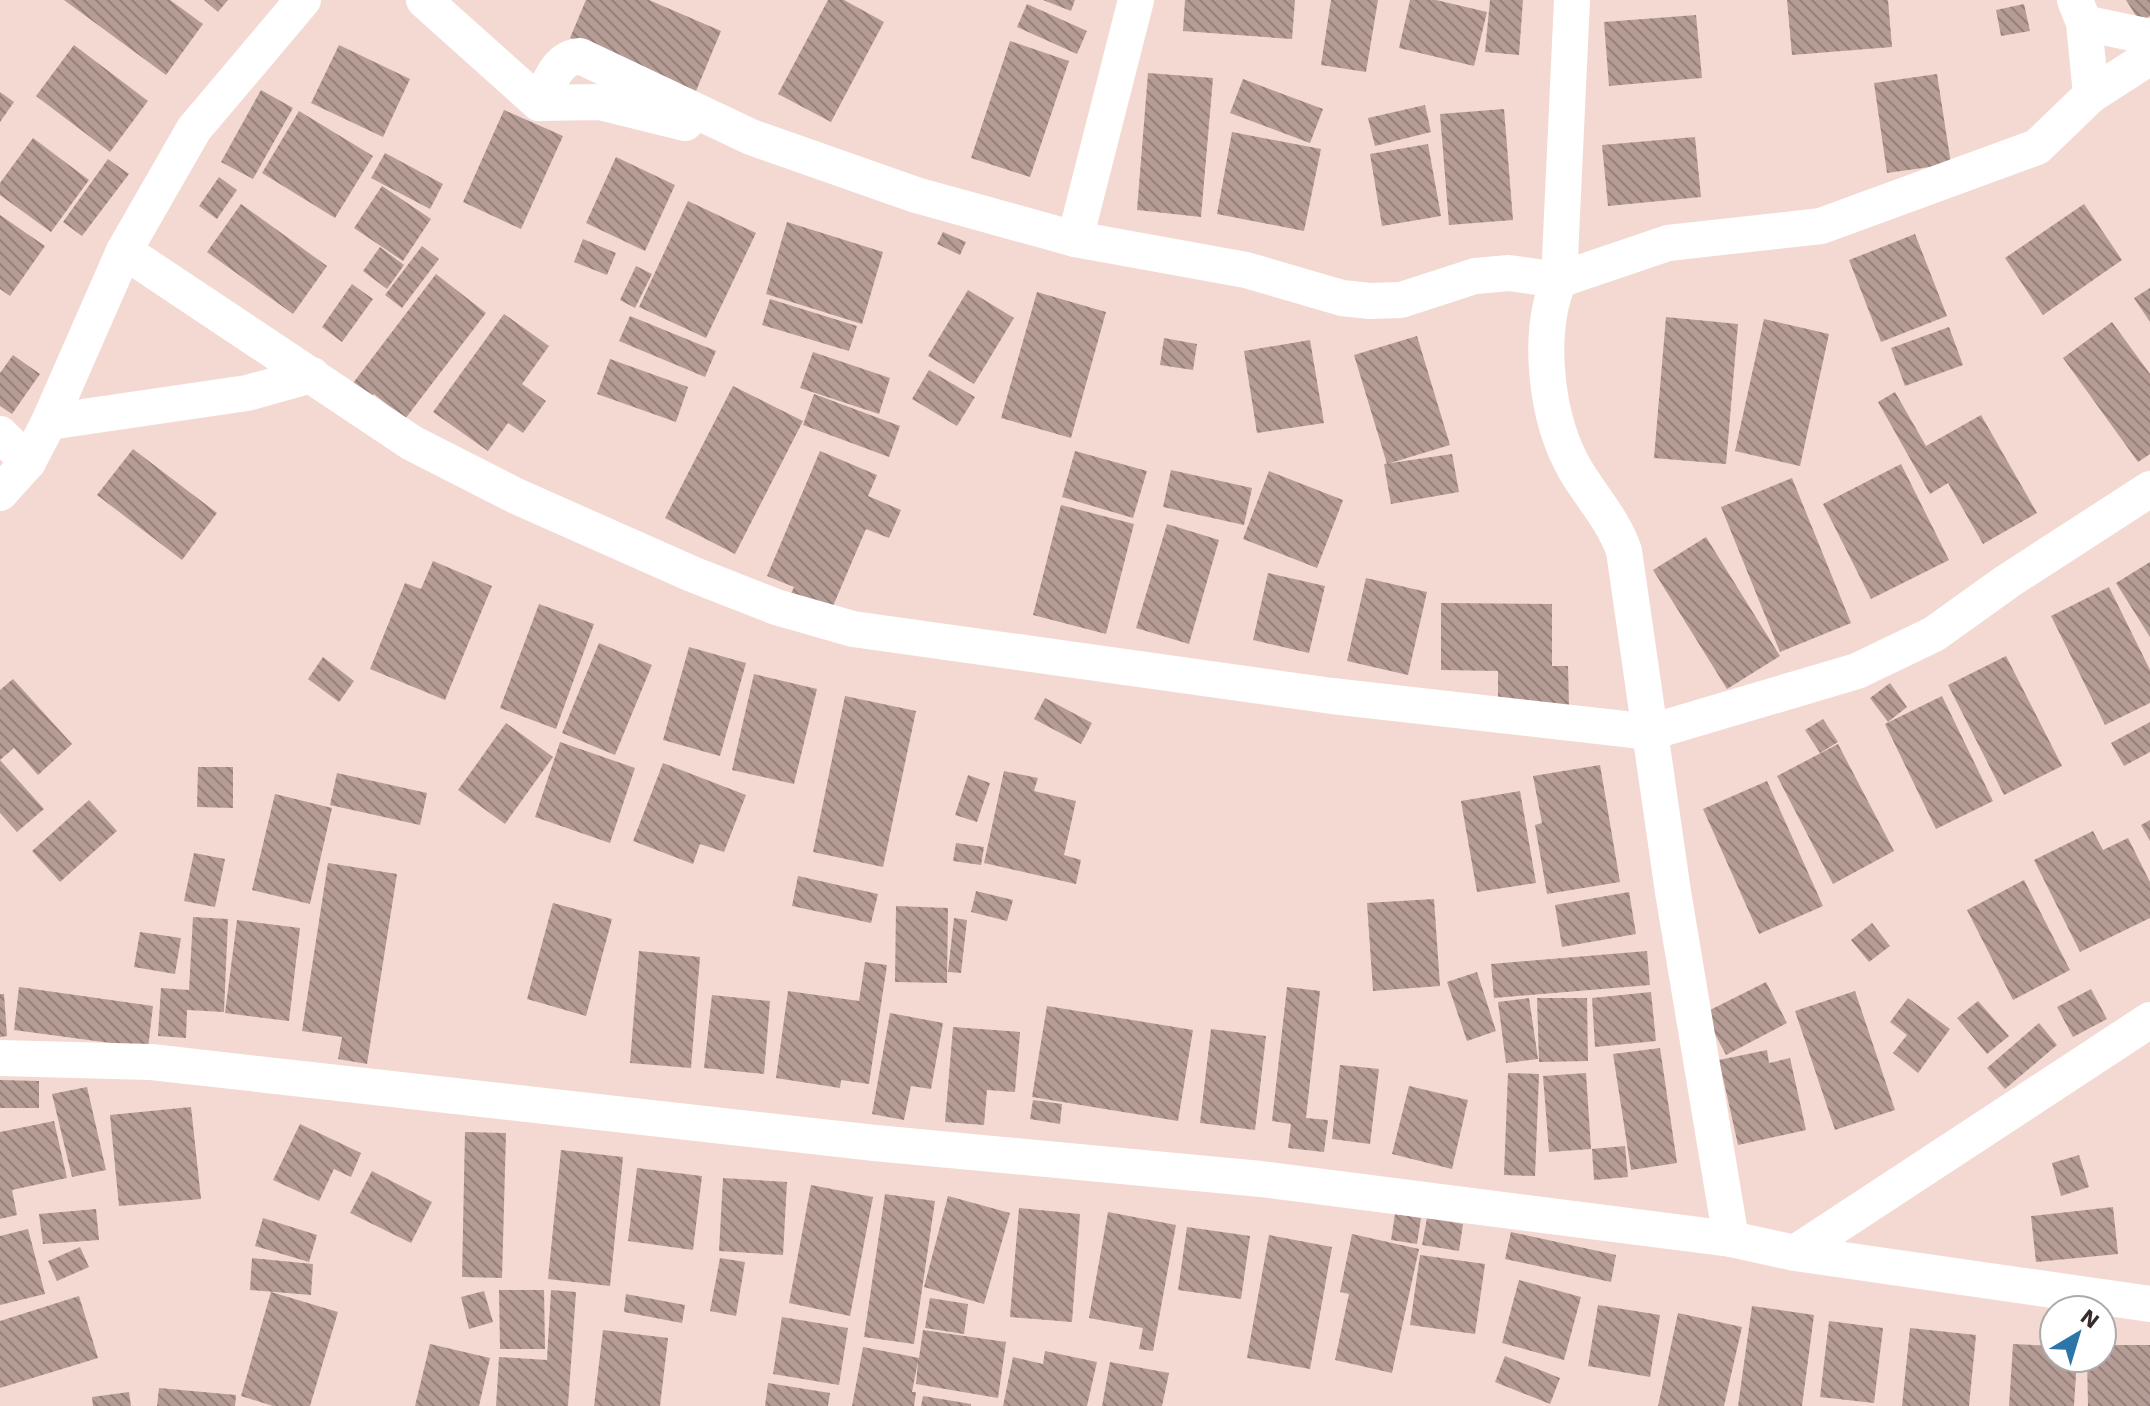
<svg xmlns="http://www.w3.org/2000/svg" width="2150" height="1406" viewBox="0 0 2150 1406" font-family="'Work Sans',sans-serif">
  <defs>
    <pattern id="building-back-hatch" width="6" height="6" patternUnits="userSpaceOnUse" patternTransform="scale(2)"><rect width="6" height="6" fill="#b59c95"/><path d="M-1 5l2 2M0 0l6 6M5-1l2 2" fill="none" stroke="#947f7a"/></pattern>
  </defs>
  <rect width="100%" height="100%" fill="#f4d9d2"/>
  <g fill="url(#building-back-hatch)">
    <polygon points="64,0 170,0 203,24 166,75"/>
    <polygon points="204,0 228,0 218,12"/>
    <polygon points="586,0 649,0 721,31 696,91 570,38"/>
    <polygon points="828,0 844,0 884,22 831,122 778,94"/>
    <polygon points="1043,0 1075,0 1071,11"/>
    <polygon points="1185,0 1295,0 1292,39 1183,31"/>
    <polygon points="1331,0 1378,0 1366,72 1321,65"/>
    <polygon points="1410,0 1436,0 1487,12 1474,66 1399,48"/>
    <polygon points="1490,0 1523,0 1519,55 1485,52"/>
    <polygon points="1787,0 1888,0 1892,47 1792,55"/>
    <polygon points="2126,0 2150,0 2150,16 2140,22"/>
    <polygon points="1027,4 1087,31 1077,54 1017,27"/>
    <polygon points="2024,4 2030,31 2001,36 1996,10"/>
    <polygon points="1696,15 1702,78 1609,86 1604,22"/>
    <polygon points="1010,41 1069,61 1030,177 971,158"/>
    <polygon points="74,45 148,101 110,152 36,96"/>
    <polygon points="339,45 410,79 383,137 311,103"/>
    <polygon points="1148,73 1213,78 1201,217 1137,210"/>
    <polygon points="1937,74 1951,164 1887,173 1874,83"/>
    <polygon points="1243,79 1323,109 1310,143 1230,113"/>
    <polygon points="261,90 293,108 253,179 221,162"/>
    <polygon points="0,92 14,102 0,122"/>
    <polygon points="1425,105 1431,132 1375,146 1368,118"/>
    <polygon points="1504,109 1513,220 1449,225 1440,114"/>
    <polygon points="504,110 563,136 521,229 463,202"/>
    <polygon points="299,111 373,156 335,218 262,173"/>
    <polygon points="1232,132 1321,149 1304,231 1217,214"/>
    <polygon points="1695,137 1701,197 1608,206 1602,145"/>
    <polygon points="33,138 89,180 51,232 0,195 0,183"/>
    <polygon points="1428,144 1441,216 1382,226 1370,154"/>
    <polygon points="385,153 443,184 430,209 371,178"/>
    <polygon points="616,157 675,185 645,251 586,223"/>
    <polygon points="108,159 129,174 82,236 63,222"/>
    <polygon points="219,177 237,190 217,219 199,206"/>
    <polygon points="382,186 431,219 403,261 354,228"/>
    <polygon points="688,201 756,233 706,338 639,307"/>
    <polygon points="241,204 327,266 293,314 207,252"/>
    <polygon points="2084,204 2122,260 2043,315 2005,258"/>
    <polygon points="0,215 45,246 10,296 0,289"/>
    <polygon points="787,222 883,252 862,324 766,294"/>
    <polygon points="943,232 966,242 960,255 937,244"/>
    <polygon points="1915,234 1947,316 1881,342 1849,260"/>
    <polygon points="583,239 616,253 607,275 574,262"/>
    <polygon points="422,246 439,259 402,308 385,295"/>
    <polygon points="380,247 404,265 387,289 363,271"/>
    <polygon points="636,266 652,274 635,308 620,300"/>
    <polygon points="436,274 486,313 405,419 374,394 363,409 344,395"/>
    <polygon points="352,284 373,299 342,342 322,327"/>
    <polygon points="2150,288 2150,322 2134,298"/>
    <polygon points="968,290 1014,318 974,384 928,356"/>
    <polygon points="1037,292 1106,312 1071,438 1001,418"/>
    <polygon points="770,299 857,326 849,351 762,325"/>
    <polygon points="504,314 549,346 522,384 546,401 523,433 508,423 488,451 433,412"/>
    <polygon points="630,316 716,351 705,377 619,341"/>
    <polygon points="1666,317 1738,324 1726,464 1654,458"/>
    <polygon points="1764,319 1829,334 1800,466 1735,451"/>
    <polygon points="2112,322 2150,374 2150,454 2138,462 2063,358"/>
    <polygon points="1949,327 1963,365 1905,386 1891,348"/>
    <polygon points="1417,336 1450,445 1387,464 1354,355"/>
    <polygon points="1164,338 1197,344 1193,370 1160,365"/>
    <polygon points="1310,340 1324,423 1257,433 1244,351"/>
    <polygon points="813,352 890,378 879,414 800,388"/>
    <polygon points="13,355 40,374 12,414 0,406 0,373"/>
    <polygon points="610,359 688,387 676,422 597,394"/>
    <polygon points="929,370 975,397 957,426 912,399"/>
    <polygon points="733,386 803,421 735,554 665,518"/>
    <polygon points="1895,392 1926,446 1981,415 2037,513 1983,544 1948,483 1930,494 1878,402"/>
    <polygon points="814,394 900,426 889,457 803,425"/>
    <polygon points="133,449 217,513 182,560 97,495"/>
    <polygon points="820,451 877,475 868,496 901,510 889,538 866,529 830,613 790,596 794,587 767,576"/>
    <polygon points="1075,451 1147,471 1133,518 1062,497"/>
    <polygon points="1452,454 1459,492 1391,504 1384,464"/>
    <polygon points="1901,464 1949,560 1871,599 1823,504"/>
    <polygon points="1171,470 1252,488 1244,525 1163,507"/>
    <polygon points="1269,471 1343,500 1317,568 1243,539"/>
    <polygon points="1792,478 1851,623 1780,652 1721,507"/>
    <polygon points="1061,505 1134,524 1106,634 1033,615"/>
    <polygon points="1167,524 1219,540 1189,644 1136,628"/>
    <polygon points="1706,537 1780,656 1727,689 1653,570"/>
    <polygon points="433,561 492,586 445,700 370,669 405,583 421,589"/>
    <polygon points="2150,562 2150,637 2116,583"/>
    <polygon points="1268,573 1325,586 1309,653 1253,640"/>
    <polygon points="1366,578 1427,592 1408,675 1347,661"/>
    <polygon points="2109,587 2150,670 2150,703 2105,725 2051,616"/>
    <polygon points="1441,603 1552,604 1552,666 1568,666 1569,706 1498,706 1498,671 1441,670"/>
    <polygon points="539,604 594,624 556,729 500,708"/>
    <polygon points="599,643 652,665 615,755 562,733"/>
    <polygon points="689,647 746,663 720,756 663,740"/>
    <polygon points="2006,656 2062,766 2004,795 1948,685"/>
    <polygon points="323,657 354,681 339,702 308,679"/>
    <polygon points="754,674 817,689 794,784 732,770"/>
    <polygon points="13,679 72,744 38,775 14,748 0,760 44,809 17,832 0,813 0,690"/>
    <polygon points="1890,683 1907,707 1888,722 1870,698"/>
    <polygon points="845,696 916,711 883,867 813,852"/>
    <polygon points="1942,696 1993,801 1936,829 1885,724"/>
    <polygon points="1045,698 1092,723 1081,744 1034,719"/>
    <polygon points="1823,719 1838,742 1820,753 1805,730"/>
    <polygon points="2150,722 2150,752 2124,766 2111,743"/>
    <polygon points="506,723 553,757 505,824 458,790"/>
    <polygon points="560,742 635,768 610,843 535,817"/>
    <polygon points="1838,744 1894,851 1833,884 1777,776"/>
    <polygon points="663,763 746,795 724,852 700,844 693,864 633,841"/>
    <polygon points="1600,765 1620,882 1547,894 1535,825 1542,823 1533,776"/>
    <polygon points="198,767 233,767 233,808 197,807"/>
    <polygon points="1004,771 1038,778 1034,791 1076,801 1064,855 1081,860 1076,884 984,863"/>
    <polygon points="337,773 427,793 420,825 330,805"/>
    <polygon points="968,775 990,783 977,822 955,815"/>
    <polygon points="1767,781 1823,906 1759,934 1703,809"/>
    <polygon points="1520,791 1536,883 1477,892 1461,801"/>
    <polygon points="275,794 332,808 310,904 252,890"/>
    <polygon points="89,800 117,831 60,882 32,851"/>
    <polygon points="2150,820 2150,841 2141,825"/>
    <polygon points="2093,831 2103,850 2128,838 2150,882 2150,918 2080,952 2034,860"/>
    <polygon points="956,843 984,847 981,865 953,861"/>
    <polygon points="194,853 225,859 215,907 184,901"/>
    <polygon points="328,863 397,874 367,1064 338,1059 342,1037 302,1031"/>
    <polygon points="798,876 878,894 871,923 792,906"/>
    <polygon points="2024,880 2070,970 2013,1000 1967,910"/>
    <polygon points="976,891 1013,900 1007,921 971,912"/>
    <polygon points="1629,892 1636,934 1562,947 1555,905"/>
    <polygon points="1434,899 1440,986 1373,991 1367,903"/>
    <polygon points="553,903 612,919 586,1016 527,999"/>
    <polygon points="896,906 948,908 947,983 895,982"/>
    <polygon points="193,917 228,919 224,1012 187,1010 186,1038 158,1036 161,988 189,990"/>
    <polygon points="954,918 967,920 961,973 948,972"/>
    <polygon points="237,920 300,928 289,1021 225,1013"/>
    <polygon points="1872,923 1890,946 1869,962 1851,940"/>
    <polygon points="140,932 181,938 175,974 134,967"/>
    <polygon points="639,951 700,957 691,1068 630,1063"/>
    <polygon points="1647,951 1650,985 1494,998 1491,964"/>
    <polygon points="865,962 887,965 869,1084 841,1080 840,1088 776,1078 788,991 859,1001"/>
    <polygon points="1477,972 1496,1031 1467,1041 1447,982"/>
    <polygon points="1766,982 1787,1023 1726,1055 1704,1013"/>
    <polygon points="19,987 153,1006 148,1048 14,1030"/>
    <polygon points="1287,987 1320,991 1306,1118 1328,1120 1324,1152 1288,1148 1291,1124 1272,1121"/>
    <polygon points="2091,989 2107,1019 2073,1037 2057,1007"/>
    <polygon points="1855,991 1895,1110 1835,1130 1795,1011"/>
    <polygon points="1651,992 1656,1041 1595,1047 1592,998"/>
    <polygon points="0,994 4,994 7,1036 0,1037"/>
    <polygon points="712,995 770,1001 764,1074 704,1068"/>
    <polygon points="1529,998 1538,1059 1506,1063 1498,1002"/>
    <polygon points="1537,998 1587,998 1588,1061 1539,1062"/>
    <polygon points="1908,998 1950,1029 1918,1073 1893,1053 1907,1035 1890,1022"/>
    <polygon points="1978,1001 2009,1036 1987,1054 1957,1018"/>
    <polygon points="1047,1006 1193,1030 1178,1121 1032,1097"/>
    <polygon points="890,1013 943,1023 931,1089 911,1086 904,1120 872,1114"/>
    <polygon points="2039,1023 2057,1045 2005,1089 1987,1068"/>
    <polygon points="953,1027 1020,1032 1015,1092 987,1090 984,1125 945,1122"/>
    <polygon points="1211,1029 1266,1036 1255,1130 1200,1123"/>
    <polygon points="1660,1048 1677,1163 1631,1170 1613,1054"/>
    <polygon points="1767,1050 1769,1063 1790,1058 1806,1130 1738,1145 1719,1060"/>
    <polygon points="1340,1065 1379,1069 1370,1144 1332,1139"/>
    <polygon points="1508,1073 1539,1074 1535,1176 1504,1175"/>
    <polygon points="1586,1073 1591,1149 1549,1152 1543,1076"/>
    <polygon points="0,1080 39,1081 39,1108 0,1108"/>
    <polygon points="1409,1086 1468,1100 1452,1169 1392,1154"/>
    <polygon points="87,1087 106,1170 72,1177 52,1094"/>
    <polygon points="1033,1100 1062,1104 1060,1124 1030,1119"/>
    <polygon points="191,1107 201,1199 119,1206 110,1115"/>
    <polygon points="54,1121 67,1178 12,1190 17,1215 0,1219 0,1132"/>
    <polygon points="300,1124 361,1153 351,1177 334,1169 319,1201 273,1180"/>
    <polygon points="465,1132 506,1133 502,1278 462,1277"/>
    <polygon points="1625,1146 1628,1177 1594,1180 1592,1149"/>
    <polygon points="561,1150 623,1157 610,1286 548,1279"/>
    <polygon points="2079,1155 2089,1187 2061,1196 2052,1163"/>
    <polygon points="637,1168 702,1176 693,1250 628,1241"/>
    <polygon points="372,1171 432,1202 411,1243 350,1213"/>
    <polygon points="723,1178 787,1182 783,1255 719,1251"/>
    <polygon points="811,1185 873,1197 850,1316 789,1303"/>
    <polygon points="885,1194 935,1201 914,1344 864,1337"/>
    <polygon points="948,1196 1010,1213 984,1304 924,1287"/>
    <polygon points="2113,1207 2118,1254 2036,1262 2031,1216"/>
    <polygon points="1019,1208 1080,1214 1072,1322 1010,1317"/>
    <polygon points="96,1209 99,1240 43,1244 39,1214"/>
    <polygon points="1108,1212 1176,1225 1153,1351 1139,1349 1143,1328 1089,1318"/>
    <polygon points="1395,1214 1421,1218 1417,1244 1391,1240"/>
    <polygon points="263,1218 317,1235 309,1262 255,1246"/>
    <polygon points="1427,1218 1463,1224 1459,1251 1422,1245"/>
    <polygon points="1187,1227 1250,1236 1241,1299 1178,1290"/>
    <polygon points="28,1229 45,1294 0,1305 0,1236"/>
    <polygon points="1511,1232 1616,1255 1611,1282 1505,1259"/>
    <polygon points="1352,1234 1419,1249 1392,1373 1335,1360 1349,1294 1340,1292"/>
    <polygon points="1269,1235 1332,1247 1310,1369 1247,1358"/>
    <polygon points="80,1247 89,1267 57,1281 48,1261"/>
    <polygon points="1420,1255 1485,1264 1475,1334 1410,1325"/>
    <polygon points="252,1258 313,1264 311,1295 250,1290"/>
    <polygon points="720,1258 745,1262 736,1316 710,1311"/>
    <polygon points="1519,1280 1581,1297 1564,1360 1502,1343"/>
    <polygon points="499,1290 544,1290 545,1349 500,1349"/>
    <polygon points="551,1290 576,1292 568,1406 496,1406 499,1357 547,1360"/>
    <polygon points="484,1291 493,1322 469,1329 461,1297"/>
    <polygon points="271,1292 338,1312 310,1406 273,1406 241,1396"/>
    <polygon points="626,1294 685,1305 682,1323 624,1312"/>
    <polygon points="79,1296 98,1358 0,1388 0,1321"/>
    <polygon points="930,1298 968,1304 964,1334 925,1328"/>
    <polygon points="1598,1305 1660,1315 1650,1377 1588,1366"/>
    <polygon points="1752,1306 1814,1315 1802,1406 1738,1406"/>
    <polygon points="1678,1313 1742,1327 1724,1406 1658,1406"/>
    <polygon points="782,1317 848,1328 839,1385 773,1374"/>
    <polygon points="1829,1321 1883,1328 1874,1403 1820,1397"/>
    <polygon points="1910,1328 1976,1335 1969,1406 1902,1406"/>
    <polygon points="603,1330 668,1338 660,1406 594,1406"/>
    <polygon points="923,1330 1006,1342 998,1398 916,1384 918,1361 912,1392 916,1392 914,1406 852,1406 863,1347 919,1358"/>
    <polygon points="430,1344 490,1358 479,1406 415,1406"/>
    <polygon points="2013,1344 2054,1346 2054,1358 2077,1358 2074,1406 2009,1406"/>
    <polygon points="2102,1345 2150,1345 2150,1406 2088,1406 2087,1358 2102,1358"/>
    <polygon points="1045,1351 1097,1362 1087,1406 1003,1406 1013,1357 1043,1364"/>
    <polygon points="1505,1356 1560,1378 1550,1404 1495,1382"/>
    <polygon points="1110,1362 1169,1373 1162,1406 1102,1406"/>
    <polygon points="768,1383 830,1393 828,1406 765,1406"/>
    <polygon points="159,1388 236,1395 235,1406 157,1406"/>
    <polygon points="129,1392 131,1406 93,1406 92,1397"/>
    <polygon points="923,1396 971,1404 971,1406 921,1406"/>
  </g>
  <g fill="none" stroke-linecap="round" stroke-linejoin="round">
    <g stroke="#fff" stroke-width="36">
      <polyline points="424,0 539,103 600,102 685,123"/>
      <path d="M1572,0L1559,280C1536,335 1546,420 1576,471C1593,499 1613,520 1624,551L1673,892L1731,1239"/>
      <polyline points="2075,0 2084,23 2091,95"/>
      <polyline points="2084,23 2150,37"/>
      <path d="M539,103C550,83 556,58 580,56L751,137L916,195L1075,239L1246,270L1342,298L1370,301L1401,300L1475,276L1509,273L1559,280L1668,243L1821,226L2037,147L2091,95L2150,57"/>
      <polyline points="1075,239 1136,0"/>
      <polyline points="124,251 412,443 516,496 692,574 776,607 853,629 1332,696 1651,732 1857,671 1934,634 2008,581 2150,489"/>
      <polyline points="49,422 247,393 312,375"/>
      <polyline points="0,434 28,462"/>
      <polyline points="0,493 28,462 49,422 124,251 194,129 303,0"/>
      <polyline points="0,1058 151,1062 875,1143 1261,1179 1731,1239 1795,1253 2150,1304"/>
      <polyline points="1795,1253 2150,1020"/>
    </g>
  </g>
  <g transform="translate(2078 1334) rotate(38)"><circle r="38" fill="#ffffff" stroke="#aeaaa9" stroke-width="2"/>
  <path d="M0-6L14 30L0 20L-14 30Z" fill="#2c75a9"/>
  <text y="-12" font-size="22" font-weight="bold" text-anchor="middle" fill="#352b28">N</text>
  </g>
</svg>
